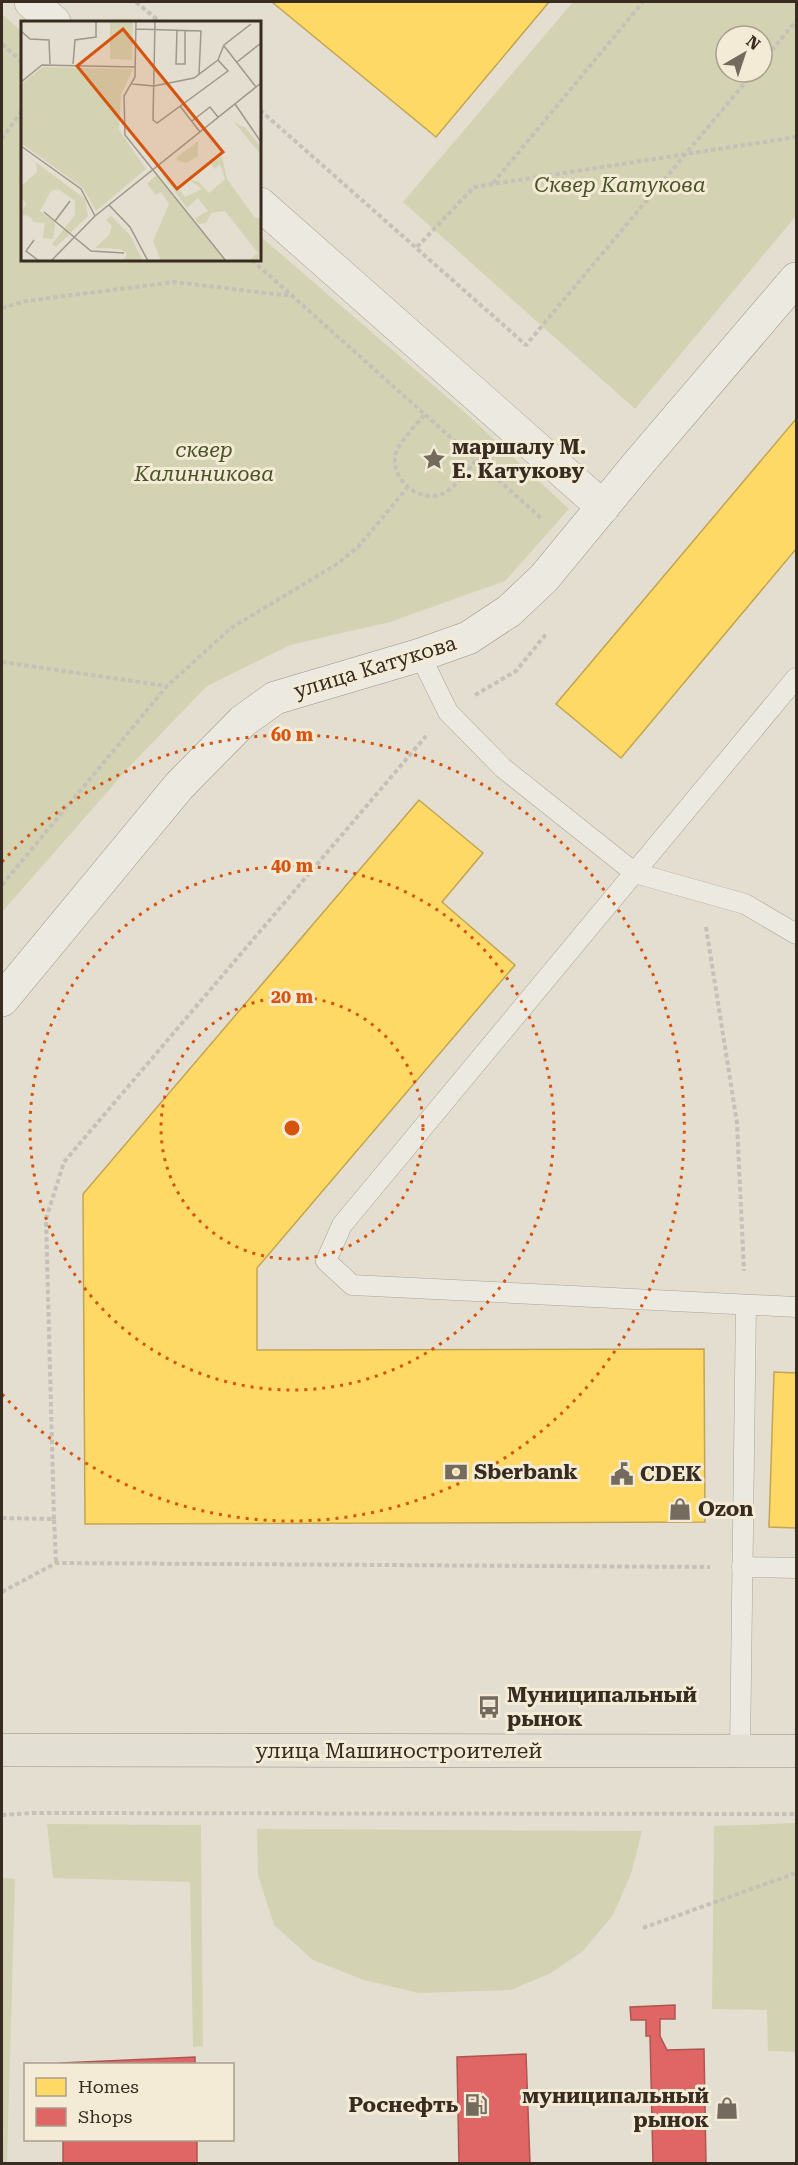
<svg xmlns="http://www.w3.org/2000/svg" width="798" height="2165" viewBox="0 0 798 2165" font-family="'Roboto Serif',serif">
  <rect width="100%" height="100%" fill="#e4ded0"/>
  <g fill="#d3d3b3" fill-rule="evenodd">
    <path d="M573,2H796V216L635,409L403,202ZM726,36H762V72H726Z"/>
    <polygon points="2,14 22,32 22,260 260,260 260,236 469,416 569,509 505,581 390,622 290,645 207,686 131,765 2,912"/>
    <polygon points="796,1823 796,2052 768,2051 767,2010 712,2009 714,1826"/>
    <polygon points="47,1824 201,1825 203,2046 193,2047 190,1882 53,1878"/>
    <polygon points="257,1829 642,1831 631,1874 613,1915 583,1951 551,1973 511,1990 419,1993 364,1980 313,1960 274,1925 258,1875"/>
    <polygon points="2,1878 15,1879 7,2164 2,2163"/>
  </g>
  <g fill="#ffd966" stroke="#c3a551" stroke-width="1.5">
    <polygon points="272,2 549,2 436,137"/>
    <polygon points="796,419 796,549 621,758 556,704"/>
    <polygon points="419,800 483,853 442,902 515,965 257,1268 257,1350 704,1349 705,1522 85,1524 83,1194"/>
    <polygon points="774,1372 796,1373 796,1528 769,1527"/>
  </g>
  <g fill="#e06666" stroke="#ae5551" stroke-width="1.5">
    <polygon points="675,2005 675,2019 660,2019 660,2036 667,2050 704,2049 706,2164 653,2164 650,2036 646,2036 646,2020 631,2020 630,2007"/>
    <polygon points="526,2054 530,2164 459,2164 457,2057"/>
    <polygon points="195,2057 195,2064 61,2064 61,2063"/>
    <rect x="63" y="2140" width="134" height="24"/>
  </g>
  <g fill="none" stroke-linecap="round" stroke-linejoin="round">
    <g stroke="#aaa398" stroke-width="21">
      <g id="lane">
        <polyline points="420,655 448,712 503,768 635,873 745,904 796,934"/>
        <polyline points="796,678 342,1225 326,1261 352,1285 796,1307"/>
        <polyline points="742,1567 796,1568"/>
        <polyline points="740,1751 746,1305"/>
      </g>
    </g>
    <g stroke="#aaa398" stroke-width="34">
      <g id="street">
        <polyline points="31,2 54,22"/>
        <polyline points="260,204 603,507"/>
      </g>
    </g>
    <g stroke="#999388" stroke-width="34">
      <polyline id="secondary" points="2,1000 179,786 243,721 275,698 420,655 468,638 509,611 544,578 638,464 796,279"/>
    </g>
    <g stroke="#8f897f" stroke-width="34">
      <polyline id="primary" points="2,1750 796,1751"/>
    </g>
    <g stroke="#c5c0b8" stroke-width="4" stroke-dasharray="4.5 3" stroke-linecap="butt">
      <polyline points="136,2 160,22"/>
      <polyline points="2,44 22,62"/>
      <polyline points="762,62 796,21"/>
      <polyline points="260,110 526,345 754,72"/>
      <polyline points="2,139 22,110"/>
      <polyline points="493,183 643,2"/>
      <polyline points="417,247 474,187 796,137"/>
      <polyline points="252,260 542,519"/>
      <polyline points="2,308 26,301 174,282 292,296"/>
      <path d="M424,415C416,425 405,436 398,448C384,474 418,506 444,493C457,486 467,471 476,460"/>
      <polyline points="2,662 167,686"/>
      <polyline points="475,695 516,671 546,634"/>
      <polyline points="2,885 167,686 231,628 337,564 358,547 407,488"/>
      <polyline points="706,927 737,1123 744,1271"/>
      <polyline points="2,1518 54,1519 56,1563"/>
      <polyline points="54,1519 46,1219 64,1162 426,736"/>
      <polyline points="2,1592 56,1563 710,1567"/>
      <polyline points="2,1815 33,1813 796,1814"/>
      <polyline points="643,1928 796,1873"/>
    </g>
    <use href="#lane" stroke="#ece9e1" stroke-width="20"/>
    <use href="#street" stroke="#ece9e1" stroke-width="33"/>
    <use href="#secondary" stroke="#ece9e1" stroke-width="33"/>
    <use href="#primary" stroke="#e4dfd3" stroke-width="33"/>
  </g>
  <g fill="none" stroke="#d6540e" stroke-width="3" stroke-dasharray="3 6">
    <circle cx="292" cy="1128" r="131"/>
    <circle cx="292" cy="1128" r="262"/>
    <path d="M2 862A393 393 0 1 1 2 1394"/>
  </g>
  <defs>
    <g id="sight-bare" transform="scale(1.8)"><path d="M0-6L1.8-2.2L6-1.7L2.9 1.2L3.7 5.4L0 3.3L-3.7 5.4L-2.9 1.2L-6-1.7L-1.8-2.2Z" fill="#746a5e" stroke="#f4ebd7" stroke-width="2.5" paint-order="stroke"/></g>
    <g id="bank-bare" transform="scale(1.8)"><path d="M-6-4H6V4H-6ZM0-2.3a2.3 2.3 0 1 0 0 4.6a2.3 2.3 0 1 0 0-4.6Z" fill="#746a5e" stroke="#f4ebd7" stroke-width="2.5" paint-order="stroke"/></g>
    <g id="civic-bare" transform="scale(1.8)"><path d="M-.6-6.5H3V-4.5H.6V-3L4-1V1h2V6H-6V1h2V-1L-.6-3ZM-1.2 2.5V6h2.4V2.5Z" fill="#746a5e" stroke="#f4ebd7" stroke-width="2.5" paint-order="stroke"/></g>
    <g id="shop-bare" transform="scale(1.8)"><path d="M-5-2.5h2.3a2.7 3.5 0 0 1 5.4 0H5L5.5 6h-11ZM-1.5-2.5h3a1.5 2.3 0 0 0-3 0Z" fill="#746a5e" stroke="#f4ebd7" stroke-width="2.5" paint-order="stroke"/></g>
    <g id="bus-bare" transform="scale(1.8)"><path d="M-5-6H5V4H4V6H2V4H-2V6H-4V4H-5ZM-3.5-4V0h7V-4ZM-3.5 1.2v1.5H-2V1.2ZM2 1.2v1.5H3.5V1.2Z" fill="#746a5e" stroke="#f4ebd7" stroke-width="2.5" paint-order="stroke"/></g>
    <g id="fuel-bare" transform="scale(1.8)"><path d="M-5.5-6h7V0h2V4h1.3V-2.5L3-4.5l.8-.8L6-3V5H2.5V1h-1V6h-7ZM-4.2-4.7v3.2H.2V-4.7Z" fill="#746a5e" stroke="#f4ebd7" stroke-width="2.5" paint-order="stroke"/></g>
  </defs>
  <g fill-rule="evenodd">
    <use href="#sight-bare" x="434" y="459"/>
    <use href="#bank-bare" x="456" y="1472"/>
    <use href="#civic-bare" x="622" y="1474"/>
    <use href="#shop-bare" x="680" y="1509"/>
    <use href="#bus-bare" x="489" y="1707"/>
    <use href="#fuel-bare" x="476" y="2105"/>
    <use href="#shop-bare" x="727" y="2108"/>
  </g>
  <g text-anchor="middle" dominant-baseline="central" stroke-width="6" stroke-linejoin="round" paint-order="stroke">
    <g font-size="21" font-style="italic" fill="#495428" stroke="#f4ebd7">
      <text x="620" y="185">Сквер Катукова</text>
      <text x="204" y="450">сквер<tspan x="204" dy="24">Калинникова</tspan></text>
    </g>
    <g font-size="21" font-weight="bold" fill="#382c21" stroke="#f4ebd7" text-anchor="start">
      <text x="452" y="447">маршалу М.<tspan x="452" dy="24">Е. Катукову</tspan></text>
      <text x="474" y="1472">Sberbank</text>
      <text x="640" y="1474">CDEK</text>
      <text x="698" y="1509">Ozon</text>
      <text x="507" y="1695">Муниципальный<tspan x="507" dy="24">рынок</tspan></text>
      <text x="709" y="2096" text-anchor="end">муниципальный<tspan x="709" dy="24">рынок</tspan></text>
      <text x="458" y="2105" text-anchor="end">Роснефть</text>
    </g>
    <g font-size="21" fill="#382c21" stroke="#f4ebd7">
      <text transform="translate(375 667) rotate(-17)">улица Катукова</text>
      <text x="399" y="1751">улица Машиностроителей</text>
    </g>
  </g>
  <g transform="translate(21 21)">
    <rect width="240" height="240" fill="#e4ded0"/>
    <path d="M89,0H112L111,39L89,38ZM22,46L112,48L100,74L98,109L125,148L75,190L62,167L0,122V63ZM213,101L225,107L240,126V134ZM177,120V135L165,142L158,140L155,137ZM0,130L64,178L67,195L35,226L31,223L54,194V180L37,168L30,170L19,190L34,201V207L32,218L22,217L24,202L12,201L10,196L0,193L5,182L0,177V165L16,151L15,142ZM201,135L206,158L234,197H240L237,240H227L237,232L204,190L190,192L185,202L178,203L174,197L187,190L177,177L166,187L141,153L144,151L164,176L181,168L167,158L178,161L188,172L204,158L199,143L194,148L190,143ZM135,154L204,240H140L132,220L148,183L140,171L135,174L126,163ZM90,195L109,214L122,240H102L106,233L100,228L74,227L88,214L91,205L85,199Z" fill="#d3d3b3"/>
    <path fill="none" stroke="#9f978a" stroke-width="1.5" d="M115,0L114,56L103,75L104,114L205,240M134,0L132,99L136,102L207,50L197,39L203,24L230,3M115,8L180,10L178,53M156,9L155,43H164V9M0,10L9,18L28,19L29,43M203,25L235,66M216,41L240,22M52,43L54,19L75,16V0M0,61L21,44L114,46M111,63L133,65L173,57L197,39M214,83L240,121M159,85L179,111M171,100L189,86L197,96M0,125L60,168L74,195M88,184L109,206L127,240M23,191L70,230L103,232M34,200L49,180M13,219L5,230L18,240M30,240L74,195L240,62"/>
    <path fill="#d6540e" fill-opacity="0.15" stroke="#d6540e" stroke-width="3" d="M102,8L202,131L156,168L56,45Z"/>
    <rect width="240" height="240" fill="none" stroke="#382c21" stroke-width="3"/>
  </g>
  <circle cx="292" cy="1128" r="9" fill="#d6540e" stroke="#f4ebd7" stroke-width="3"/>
  <g font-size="18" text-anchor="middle" font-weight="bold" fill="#d6540e" stroke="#f4ebd7" stroke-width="6" stroke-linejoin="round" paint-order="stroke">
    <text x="292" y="741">60 m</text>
    <text x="292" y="872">40 m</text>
    <text x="292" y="1003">20 m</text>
  </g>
  <rect width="798" height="2165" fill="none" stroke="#382c21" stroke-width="6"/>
  <rect x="24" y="2063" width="210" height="78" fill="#f4ebd7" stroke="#a99f8e" stroke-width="1.5"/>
  <rect x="36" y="2078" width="30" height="18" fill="#ffd966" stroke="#a99f8e" stroke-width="1.5"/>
  <text x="78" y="2093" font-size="18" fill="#382c21">Homes</text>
  <rect x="36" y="2108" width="30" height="18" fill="#e06666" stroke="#a99f8e" stroke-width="1.5"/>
  <text x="78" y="2123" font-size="18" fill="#382c21">Shops</text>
  <g transform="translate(744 54) rotate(39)"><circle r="28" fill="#f4ebd7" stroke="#a99f8e" stroke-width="1.5"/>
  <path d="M0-4.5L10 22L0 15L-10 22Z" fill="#746a5e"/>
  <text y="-9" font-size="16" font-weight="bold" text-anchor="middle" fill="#382c21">N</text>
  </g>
</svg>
